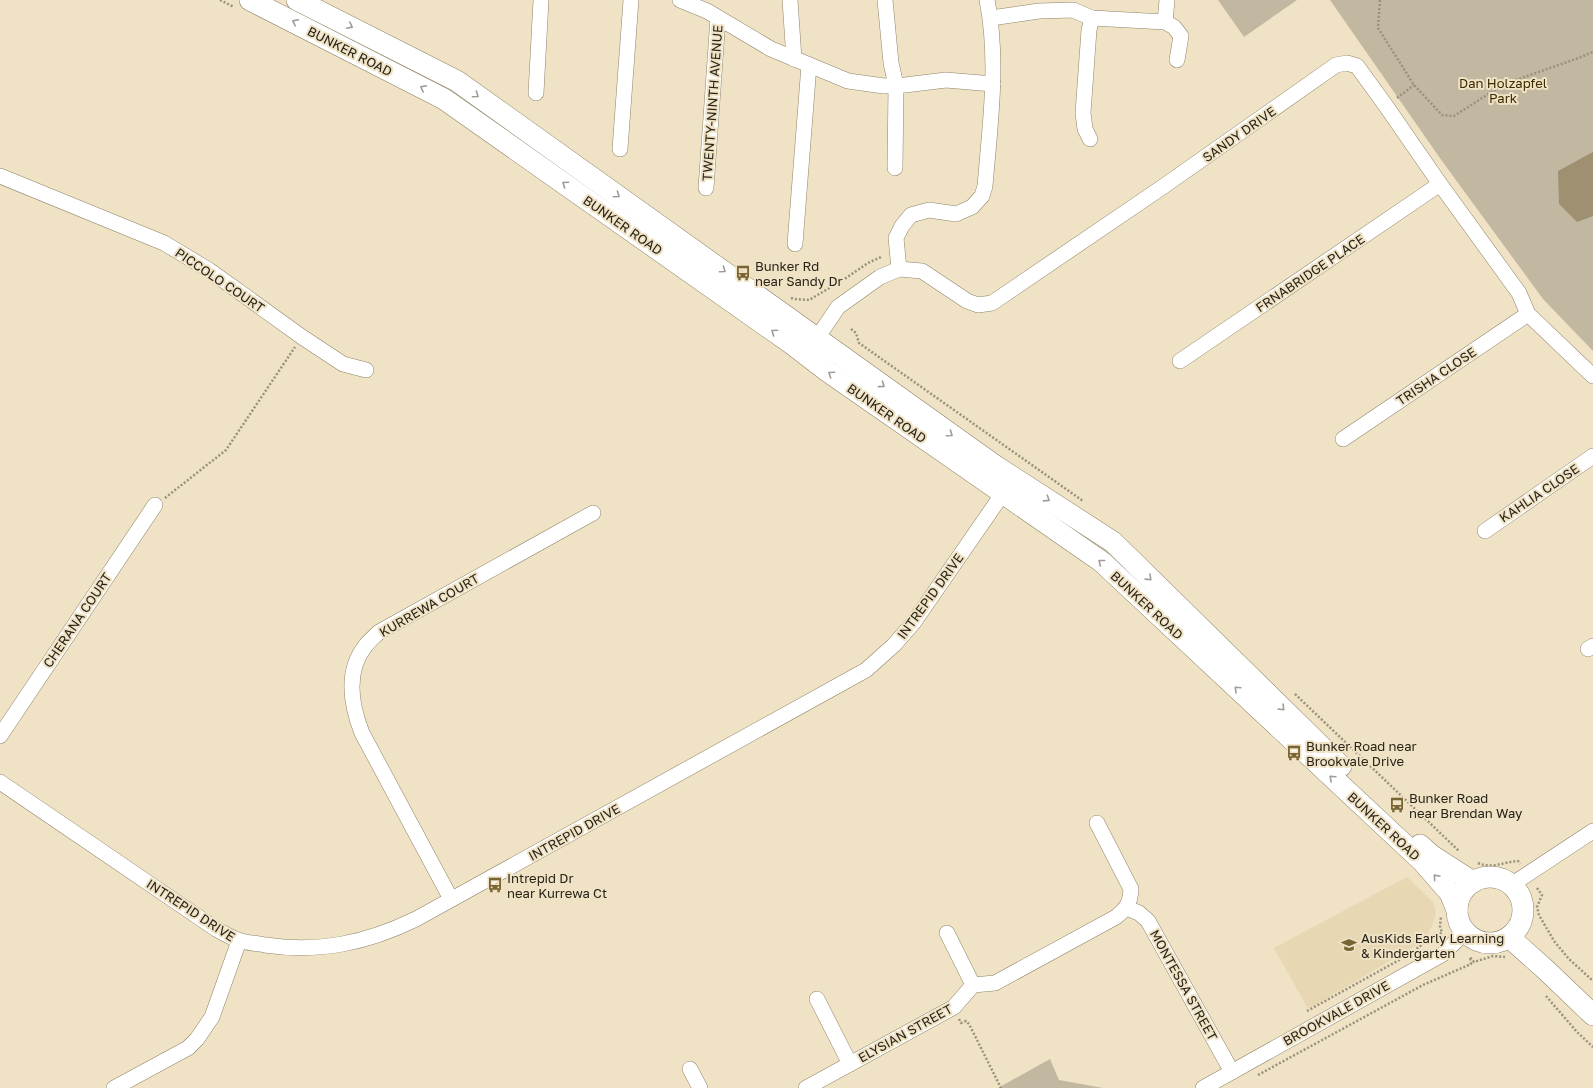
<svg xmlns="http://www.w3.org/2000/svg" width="1593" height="1088" viewBox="0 0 1593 1088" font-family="'Golos Text',sans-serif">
  <rect width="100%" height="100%" fill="#efe2c5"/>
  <polygon fill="#e7d8b3" points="1407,877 1433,902 1436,913 1432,926 1424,941 1308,1009 1274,948"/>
  <g fill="#c2b8a2">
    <polygon points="1218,0 1297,0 1244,37"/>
    <polygon points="1330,0 1593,0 1593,351 1543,299 1442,161"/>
    <polygon points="1050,1059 1059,1080 1103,1088 998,1088"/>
  </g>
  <polygon fill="#9e9070" points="1593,152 1593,216 1577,222 1559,204 1558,171"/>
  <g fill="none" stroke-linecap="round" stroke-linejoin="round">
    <g stroke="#8f8469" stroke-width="16">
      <g id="minor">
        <polyline points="680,0 707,11 771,49 848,81 884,86 905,85 946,80 993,84"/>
        <polyline points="790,0 794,59"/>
        <polyline points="885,0 891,63 896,85 895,168"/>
        <polyline points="991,18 1039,11 1073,10 1092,18 1165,22 1174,27 1181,36 1177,60"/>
        <polyline points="1165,22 1167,0"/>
        <polyline points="536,93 541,0"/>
        <polyline points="1090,139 1085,129 1083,113 1089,30 1092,18"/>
        <polyline points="620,149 631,0"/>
        <polyline points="0,176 164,243 209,270 302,337 343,364 366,370"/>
        <polyline points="706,188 718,18"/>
        <polyline points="795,244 809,65"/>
        <path d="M899,269L896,238L902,226L911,215L929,210L956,214L972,207L982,196L985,186C990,125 999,61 987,0"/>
        <polyline points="811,347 838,307 880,277 899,269 922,271 967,301 978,305 992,303 1164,186 1336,65 1347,63 1357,66 1386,106 1440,184 1519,293 1528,314 1593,376"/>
        <polyline points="1180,361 1440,184"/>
        <polyline points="1343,439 1528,314"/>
        <polyline points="1485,531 1593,456"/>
        <polyline points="1588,649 1593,646"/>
        <polyline points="0,736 155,505"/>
        <path d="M0,782L216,929C223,933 230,937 238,940C246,943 256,943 265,945C319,953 367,943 416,919L866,670L894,645L914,622L1008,486"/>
        <polyline points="1511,885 1593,831"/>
        <path d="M451,899L362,733C351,705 345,671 366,645C370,640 375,636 379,632L593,513"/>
        <polyline points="1127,908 1139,913 1148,921 1232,1072"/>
        <polyline points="947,933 973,985"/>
        <polyline points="817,999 850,1064"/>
        <polyline points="690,1069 700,1088"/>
        <polyline points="114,1088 188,1048 197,1039 212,1017 239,941"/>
        <path d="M806,1088L954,1007L973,985L995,983L1116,917C1127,908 1130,904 1131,889L1097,823"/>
        <polyline points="1203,1088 1443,954 1465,932"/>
      </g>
    </g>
    <g stroke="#8f8469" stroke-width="22">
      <g id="secondary">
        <polyline points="250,0 444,99 792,344 827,371 1102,562 1423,862 1450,893 1457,910"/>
        <polyline points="297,0 457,81 994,465 1113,542 1341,766"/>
        <polyline points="1420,845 1431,855 1473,882"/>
        <circle cx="1490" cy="910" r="33"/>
        <polyline points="1509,937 1546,970 1593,1015"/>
      </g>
    </g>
    <g stroke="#9a917b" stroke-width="2.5" stroke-dasharray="2 2" stroke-linecap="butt">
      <polyline points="220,0 234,7"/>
      <polyline points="1380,0 1378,28 1414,85 1442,115 1454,116 1504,84 1576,59 1593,52"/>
      <polyline points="1397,98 1414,85"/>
      <polyline points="791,298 795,299 809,300 843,280 868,263 881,257"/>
      <polyline points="851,329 856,333 859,343 1083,501"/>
      <polyline points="165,498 226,450 295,347"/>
      <polyline points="1295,694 1459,851"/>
      <path d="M1478,863C1492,869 1503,862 1518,861L1520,864"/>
      <polyline points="1537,888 1542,895 1537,907 1539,915 1554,941 1569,959 1593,981"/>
      <polyline points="1407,956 1433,936 1442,933 1440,926 1441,917"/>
      <polyline points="1546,996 1577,1032 1593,1047"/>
      <polyline points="1307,1011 1401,959"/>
      <polyline points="959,1019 961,1023 966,1021 969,1024 1001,1088"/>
      <polyline points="1258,1075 1423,985 1471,964 1470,957 1474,962 1493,956 1505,957"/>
    </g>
    <use href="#minor" stroke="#fff" stroke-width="15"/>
    <use href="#secondary" stroke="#fff" stroke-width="21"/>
  </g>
  <defs><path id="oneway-chevron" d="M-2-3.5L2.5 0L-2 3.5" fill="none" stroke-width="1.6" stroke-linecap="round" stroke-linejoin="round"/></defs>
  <g stroke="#9e9c97">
    <use href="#oneway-chevron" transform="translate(295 22) rotate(-154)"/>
    <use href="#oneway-chevron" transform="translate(350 26) rotate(27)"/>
    <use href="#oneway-chevron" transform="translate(423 88) rotate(-153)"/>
    <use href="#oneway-chevron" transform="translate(476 95) rotate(35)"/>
    <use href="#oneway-chevron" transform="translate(565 184) rotate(-145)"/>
    <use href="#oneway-chevron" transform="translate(617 195) rotate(35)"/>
    <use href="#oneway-chevron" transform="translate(723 270) rotate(35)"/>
    <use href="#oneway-chevron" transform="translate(774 332) rotate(-145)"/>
    <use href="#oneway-chevron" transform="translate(831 374) rotate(-145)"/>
    <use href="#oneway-chevron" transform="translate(882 385) rotate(36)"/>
    <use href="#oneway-chevron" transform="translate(950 434) rotate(35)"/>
    <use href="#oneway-chevron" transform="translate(1047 499) rotate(33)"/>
    <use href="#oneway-chevron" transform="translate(1101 562) rotate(-141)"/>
    <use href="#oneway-chevron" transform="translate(1149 578) rotate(44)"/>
    <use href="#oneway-chevron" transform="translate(1237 689) rotate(-137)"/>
    <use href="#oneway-chevron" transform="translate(1282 708) rotate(45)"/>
    <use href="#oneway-chevron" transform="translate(1332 778) rotate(-137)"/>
    <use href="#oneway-chevron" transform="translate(1436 877) rotate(-131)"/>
  </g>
  <defs>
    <g id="bus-bare" transform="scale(1.2)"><path d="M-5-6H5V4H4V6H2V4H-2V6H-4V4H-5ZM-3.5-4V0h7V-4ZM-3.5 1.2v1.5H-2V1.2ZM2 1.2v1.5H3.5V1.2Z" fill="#796533" stroke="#efe2c5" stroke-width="2.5" paint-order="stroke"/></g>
    <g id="school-bare" transform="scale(1.2)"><path d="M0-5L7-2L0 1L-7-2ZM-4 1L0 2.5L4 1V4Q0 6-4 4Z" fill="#796533" stroke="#efe2c5" stroke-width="2.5" paint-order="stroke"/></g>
  </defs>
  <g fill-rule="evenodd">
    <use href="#bus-bare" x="743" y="273"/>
    <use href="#bus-bare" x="1294" y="753"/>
    <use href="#bus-bare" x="1397" y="805"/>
    <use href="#bus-bare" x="495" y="885"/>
    <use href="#school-bare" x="1349" y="945"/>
  </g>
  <g text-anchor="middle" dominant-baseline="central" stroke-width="4" stroke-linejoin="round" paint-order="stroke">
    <g font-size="13" fill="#272318" stroke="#efe2c5">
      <text transform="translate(350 51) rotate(27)">BUNKER ROAD</text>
      <text transform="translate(712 103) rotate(-86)">TWENTY-NINTH AVENUE</text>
      <text transform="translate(1239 134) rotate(-35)">SANDY DRIVE</text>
      <text transform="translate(623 225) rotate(35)">BUNKER ROAD</text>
      <text transform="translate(1310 273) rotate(-34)">FRNABRIDGE PLACE</text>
      <text transform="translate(220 280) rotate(34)">PICCOLO COURT</text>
      <text transform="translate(1436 376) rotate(-34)">TRISHA CLOSE</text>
      <text transform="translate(887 413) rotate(35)">BUNKER ROAD</text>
      <text transform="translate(1539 493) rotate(-34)">KAHLIA CLOSE</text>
      <text transform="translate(930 596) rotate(-54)">INTREPID DRIVE</text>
      <text transform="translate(429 605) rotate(-30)">KURREWA COURT</text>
      <text transform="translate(1147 605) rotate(43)">BUNKER ROAD</text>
      <text transform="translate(77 620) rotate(-56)">CHERANA COURT</text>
      <text transform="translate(1384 826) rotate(43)">BUNKER ROAD</text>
      <text transform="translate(574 832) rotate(-29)">INTREPID DRIVE</text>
      <text transform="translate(191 910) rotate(33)">INTREPID DRIVE</text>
      <text transform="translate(1184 985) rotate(61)">MONTESSA STREET</text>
      <text transform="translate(1336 1013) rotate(-29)">BROOKVALE DRIVE</text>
      <text transform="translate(905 1033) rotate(-29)">ELYSIAN STREET</text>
    </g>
    <g font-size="13" fill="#3c2c00" stroke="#efe2c5">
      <text x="1503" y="83">Dan Holzapfel<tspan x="1503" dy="15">Park</tspan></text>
    </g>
    <g font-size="13" fill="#272318" stroke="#efe2c5" text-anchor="start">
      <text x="755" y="266">Bunker Rd<tspan x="755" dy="15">near Sandy Dr</tspan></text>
      <text x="1306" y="746">Bunker Road near<tspan x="1306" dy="15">Brookvale Drive</tspan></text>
      <text x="1409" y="798">Bunker Road<tspan x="1409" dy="15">near Brendan Way</tspan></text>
      <text x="507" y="878">Intrepid Dr<tspan x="507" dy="15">near Kurrewa Ct</tspan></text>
      <text x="1361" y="938">AusKids Early Learning<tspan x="1361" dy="15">&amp; Kindergarten</tspan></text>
    </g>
  </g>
</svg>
